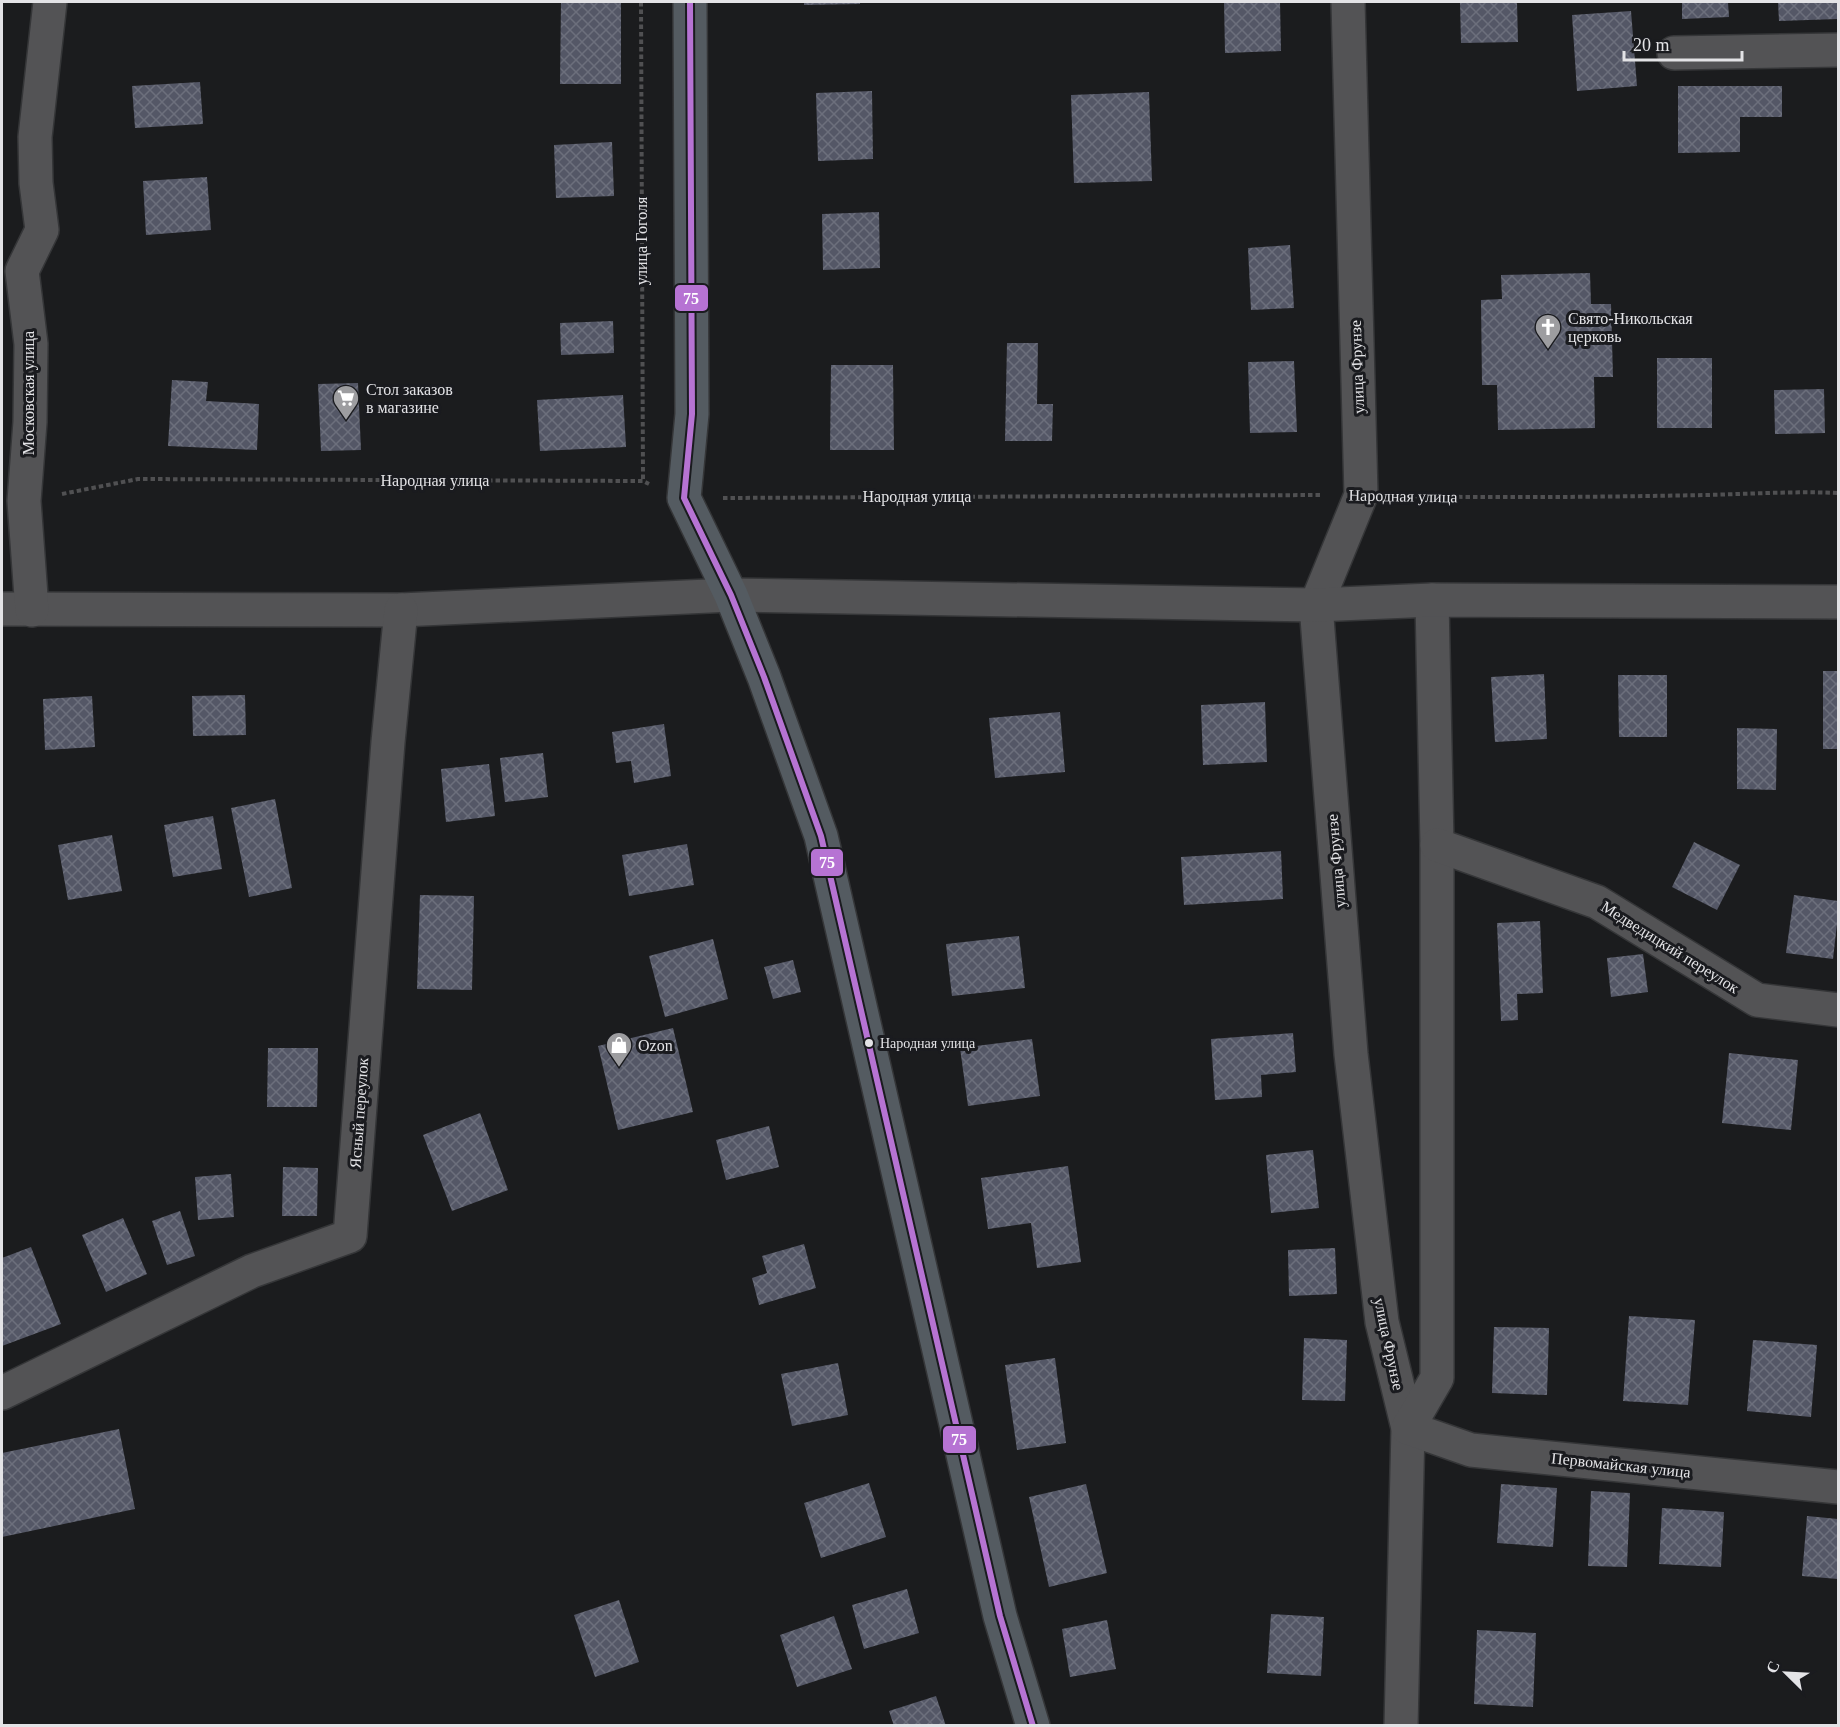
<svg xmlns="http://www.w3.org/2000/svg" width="1840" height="1727" viewBox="0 0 1840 1727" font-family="'Times New Roman',serif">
  <defs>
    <pattern id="building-cross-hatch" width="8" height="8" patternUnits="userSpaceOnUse" patternTransform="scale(1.5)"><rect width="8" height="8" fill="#545766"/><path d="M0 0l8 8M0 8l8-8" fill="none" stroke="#6c6f7c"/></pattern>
  </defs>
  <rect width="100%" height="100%" fill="#1b1c1e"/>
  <g fill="url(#building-cross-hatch)">
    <polygon points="561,2 621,2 621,84 560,84"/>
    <polygon points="804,2 860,2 860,4 804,5"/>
    <polygon points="1224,2 1280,2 1281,51 1225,53"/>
    <polygon points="1460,2 1517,2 1518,42 1461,43"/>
    <polygon points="1682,2 1728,2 1729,17 1682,19"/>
    <polygon points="1778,2 1838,2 1838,19 1779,21"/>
    <polygon points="1631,11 1637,86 1577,91 1572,15"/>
    <polygon points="200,82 203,124 135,128 132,86"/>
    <polygon points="1678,86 1782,86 1782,117 1740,117 1740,152 1678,153"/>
    <polygon points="872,91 873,159 818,161 816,93"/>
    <polygon points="1149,92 1152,181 1074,183 1071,95"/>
    <polygon points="612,142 614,196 556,198 554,145"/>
    <polygon points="207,177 211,230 146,235 143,181"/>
    <polygon points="879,212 880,268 823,270 822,214"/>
    <polygon points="1290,245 1294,308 1251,310 1248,248"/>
    <polygon points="1590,273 1591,304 1611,304 1613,377 1594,377 1595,428 1498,430 1497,385 1482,385 1481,300 1502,299 1501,275"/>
    <polygon points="613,321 614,353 561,355 560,323"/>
    <polygon points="1007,343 1038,343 1037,404 1053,404 1052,441 1005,441"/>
    <rect x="1657" y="358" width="55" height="70"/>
    <polygon points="1294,361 1297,432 1250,433 1248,362"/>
    <polygon points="831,365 893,365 894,450 830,450"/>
    <polygon points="172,380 208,382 206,401 259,404 257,450 168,446"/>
    <polygon points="358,383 361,450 321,451 318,384"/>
    <polygon points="1824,389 1825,433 1775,434 1774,390"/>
    <polygon points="623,395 626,447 540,451 537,400"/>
    <rect x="1823" y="671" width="15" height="78"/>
    <polygon points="1544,674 1547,739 1495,742 1491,677"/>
    <polygon points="1618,675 1667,675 1667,737 1619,737"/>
    <polygon points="245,695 246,735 193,736 192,696"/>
    <polygon points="92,696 95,747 45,750 43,699"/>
    <polygon points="1265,702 1267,762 1203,765 1201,705"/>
    <polygon points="1060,712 1065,772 995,778 989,718"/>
    <polygon points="664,724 671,776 634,783 631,761 616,763 612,732"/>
    <polygon points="1737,728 1777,729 1776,790 1737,789"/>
    <polygon points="543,753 548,797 505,802 500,758"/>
    <polygon points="489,764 495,816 446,822 441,769"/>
    <polygon points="275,799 292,888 249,897 231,808"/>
    <polygon points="213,816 222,869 173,877 164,825"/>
    <polygon points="112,835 122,891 68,900 58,845"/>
    <polygon points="1694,842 1740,865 1717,910 1672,887"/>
    <polygon points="687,844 694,885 629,896 622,855"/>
    <polygon points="1281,851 1283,899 1184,905 1181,857"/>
    <polygon points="420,895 474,896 472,990 417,989"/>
    <polygon points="1794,895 1838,901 1838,915 1833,959 1786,953"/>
    <polygon points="1540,921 1543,993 1517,994 1518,1020 1501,1021 1497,923"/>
    <polygon points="1019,936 1025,988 952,996 946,944"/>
    <polygon points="713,939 728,999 665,1017 649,956"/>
    <polygon points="1643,954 1648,992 1611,997 1607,958"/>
    <polygon points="793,960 801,992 773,999 764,967"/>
    <polygon points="673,1028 693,1112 618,1130 598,1046"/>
    <polygon points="1293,1033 1296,1072 1261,1075 1262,1097 1215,1100 1211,1039"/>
    <polygon points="1032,1039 1040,1096 968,1106 960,1048"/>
    <polygon points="268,1048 318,1048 317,1107 267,1107"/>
    <polygon points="1729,1053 1798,1060 1791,1130 1722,1123"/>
    <polygon points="480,1113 508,1190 452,1211 423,1135"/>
    <polygon points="769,1126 779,1167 726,1180 716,1140"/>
    <polygon points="1313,1150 1319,1208 1271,1213 1266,1155"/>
    <polygon points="1068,1166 1081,1262 1037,1268 1031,1223 988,1229 981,1178"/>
    <polygon points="283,1167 318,1168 317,1216 282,1216"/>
    <polygon points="231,1174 234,1217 198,1220 195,1177"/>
    <polygon points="180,1211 195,1256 167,1265 152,1221"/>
    <polygon points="123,1218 147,1274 106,1292 82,1235"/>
    <polygon points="804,1244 816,1288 759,1305 752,1278 767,1273 762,1256"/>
    <polygon points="31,1247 61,1324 2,1346 2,1258"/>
    <polygon points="1335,1248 1337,1294 1289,1296 1288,1250"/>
    <polygon points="1629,1316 1695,1320 1688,1405 1623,1401"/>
    <polygon points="1494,1327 1549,1328 1547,1395 1492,1393"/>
    <polygon points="1304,1338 1347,1340 1345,1401 1302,1400"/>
    <polygon points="1753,1340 1817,1345 1811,1417 1747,1411"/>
    <polygon points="1055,1358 1066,1443 1017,1450 1005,1365"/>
    <polygon points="838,1363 848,1415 792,1426 781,1374"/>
    <polygon points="119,1429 135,1509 2,1537 2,1453"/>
    <polygon points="869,1483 886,1537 821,1558 804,1503"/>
    <polygon points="1086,1484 1107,1573 1049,1587 1029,1497"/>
    <polygon points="1501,1484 1557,1488 1553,1547 1497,1543"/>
    <polygon points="1591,1491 1630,1493 1627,1567 1588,1566"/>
    <polygon points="1662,1508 1724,1512 1721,1567 1659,1564"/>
    <polygon points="1807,1516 1838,1519 1838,1579 1802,1576"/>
    <polygon points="907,1589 919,1633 864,1649 852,1605"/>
    <polygon points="619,1600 639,1662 595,1677 574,1615"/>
    <polygon points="1271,1614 1324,1617 1321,1676 1267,1673"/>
    <polygon points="834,1616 852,1669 797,1687 780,1635"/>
    <polygon points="1107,1620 1116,1669 1070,1677 1062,1629"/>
    <polygon points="1477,1630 1536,1633 1533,1707 1474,1704"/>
    <polygon points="936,1696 946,1726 894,1726 889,1711"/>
  </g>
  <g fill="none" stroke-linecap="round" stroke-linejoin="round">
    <g stroke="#353638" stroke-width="36">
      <g id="minor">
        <polyline points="1348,2 1361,495 1316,605 1351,1054 1382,1322 1408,1428 1401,1726"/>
        <polyline points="1674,53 1838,50"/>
        <polyline points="1432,600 1437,845 1437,1378 1408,1428 1471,1450 1838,1487"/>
        <polyline points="2,609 401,610 731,595 1316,605 1432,600 1838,602"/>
        <polyline points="32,610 24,501 30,422 31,344 22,271 42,230 36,183 35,137 50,2"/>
        <polyline points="1437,845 1597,902 1757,1000 1838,1010"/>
        <polyline points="2,1393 252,1271 350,1236 388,742 401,610"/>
      </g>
    </g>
    <g stroke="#353638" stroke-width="36">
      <polyline id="major" points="690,2 692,414 684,498 731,595 764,677 821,836 1000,1616 1033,1726"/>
    </g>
    <g stroke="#505052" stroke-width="4" stroke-dasharray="4.5 3" stroke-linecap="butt">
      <polyline points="641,2 643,481"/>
      <polyline points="62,494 138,479 643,481 649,484"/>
      <path d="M1398,496C1501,498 1603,497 1706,495C1750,494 1794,491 1838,493"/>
      <polyline points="723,498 1322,495"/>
    </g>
    <use href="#minor" stroke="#535355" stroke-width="33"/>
    <use href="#major" stroke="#545b61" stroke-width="33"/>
    <g stroke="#1a1b1f" stroke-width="10">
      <polyline id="bus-1" points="690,2 692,414 684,498 731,595 764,677 821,836 1000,1616 1033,1726"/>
    </g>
    <use href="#bus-1" stroke="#b673d3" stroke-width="6"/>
  </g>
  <defs>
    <g id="church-pin" transform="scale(1.35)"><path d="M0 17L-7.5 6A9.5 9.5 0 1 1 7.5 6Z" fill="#9d9da0" stroke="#1a1b1f"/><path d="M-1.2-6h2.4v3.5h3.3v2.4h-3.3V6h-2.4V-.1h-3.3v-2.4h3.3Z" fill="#fff"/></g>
    <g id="supermarket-pin" transform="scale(1.35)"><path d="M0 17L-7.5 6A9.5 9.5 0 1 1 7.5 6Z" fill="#9d9da0" stroke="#1a1b1f"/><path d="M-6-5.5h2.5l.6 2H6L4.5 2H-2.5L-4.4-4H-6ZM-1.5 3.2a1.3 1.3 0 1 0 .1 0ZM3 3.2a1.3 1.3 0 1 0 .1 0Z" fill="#fff"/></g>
    <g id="shop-pin" transform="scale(1.35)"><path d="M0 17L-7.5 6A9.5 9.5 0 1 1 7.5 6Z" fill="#9d9da0" stroke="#1a1b1f"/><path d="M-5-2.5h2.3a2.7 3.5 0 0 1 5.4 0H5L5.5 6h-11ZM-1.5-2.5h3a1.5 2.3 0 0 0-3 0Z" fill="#fff"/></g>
  </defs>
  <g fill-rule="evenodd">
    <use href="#church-pin" x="1548" y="327"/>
    <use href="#supermarket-pin" x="346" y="398"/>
    <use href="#shop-pin" x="619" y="1045"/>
  </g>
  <circle fill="#e3e3e6" stroke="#1a1b1f" stroke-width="2" cx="869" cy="1043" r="5"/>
  <g text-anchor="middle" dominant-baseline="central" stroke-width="6" stroke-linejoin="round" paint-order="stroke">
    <g font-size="14" fill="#e3e3e6" stroke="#1a1b1f" text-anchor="start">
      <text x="880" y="1043">Народная улица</text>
    </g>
    <g font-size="16" fill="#e3e3e6" stroke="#1a1b1f">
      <text transform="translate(641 241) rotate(-90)">улица Гоголя</text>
      <text transform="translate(1357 367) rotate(-92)">улица Фрунзе</text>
      <text transform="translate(28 393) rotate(-90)">Московская улица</text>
      <text x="435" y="480">Народная улица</text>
      <text x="917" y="496">Народная улица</text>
      <text transform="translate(1403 496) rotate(1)">Народная улица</text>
      <text transform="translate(1336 861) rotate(-95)">улица Фрунзе</text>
      <text transform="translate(1670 947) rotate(32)">Медведицкий переулок</text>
      <text transform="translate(359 1113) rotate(-86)">Ясный переулок</text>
      <text transform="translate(1389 1344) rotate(78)">улица Фрунзе</text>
      <text transform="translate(1621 1465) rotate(6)">Первомайская улица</text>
    </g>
    <g font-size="16" fill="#e3e3e6" stroke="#1a1b1f" text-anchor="start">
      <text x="1568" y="318">Свято-Никольская<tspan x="1568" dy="18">церковь</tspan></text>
      <text x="366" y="389">Стол заказов<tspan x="366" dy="18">в магазине</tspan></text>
      <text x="638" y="1045">Ozon</text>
    </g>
  </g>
  <g stroke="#1a1b1f" stroke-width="2">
    <rect x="674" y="284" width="35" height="28" rx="6" fill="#b673d3"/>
    <rect x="810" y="848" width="34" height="29" rx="6" fill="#b673d3"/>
    <rect x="942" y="1425" width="35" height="29" rx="6" fill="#b673d3"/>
  </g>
  <g font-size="16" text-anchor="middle" font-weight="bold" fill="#fff">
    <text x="691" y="304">75</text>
    <text x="827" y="868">75</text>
    <text x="959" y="1445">75</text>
  </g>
  <rect width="1840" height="1727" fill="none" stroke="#e3e3e6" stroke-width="6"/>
  <g transform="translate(1786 1673) rotate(294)" stroke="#1a1b1f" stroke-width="4.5" paint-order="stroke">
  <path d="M0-4.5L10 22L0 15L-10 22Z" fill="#e3e3e6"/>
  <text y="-9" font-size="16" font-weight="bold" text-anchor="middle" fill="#e3e3e6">С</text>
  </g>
  <path d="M1624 51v9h118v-9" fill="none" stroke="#e3e3e6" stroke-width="3"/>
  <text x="1633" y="51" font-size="18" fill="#e3e3e6" stroke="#1a1b1f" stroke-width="4.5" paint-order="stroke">20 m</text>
</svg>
